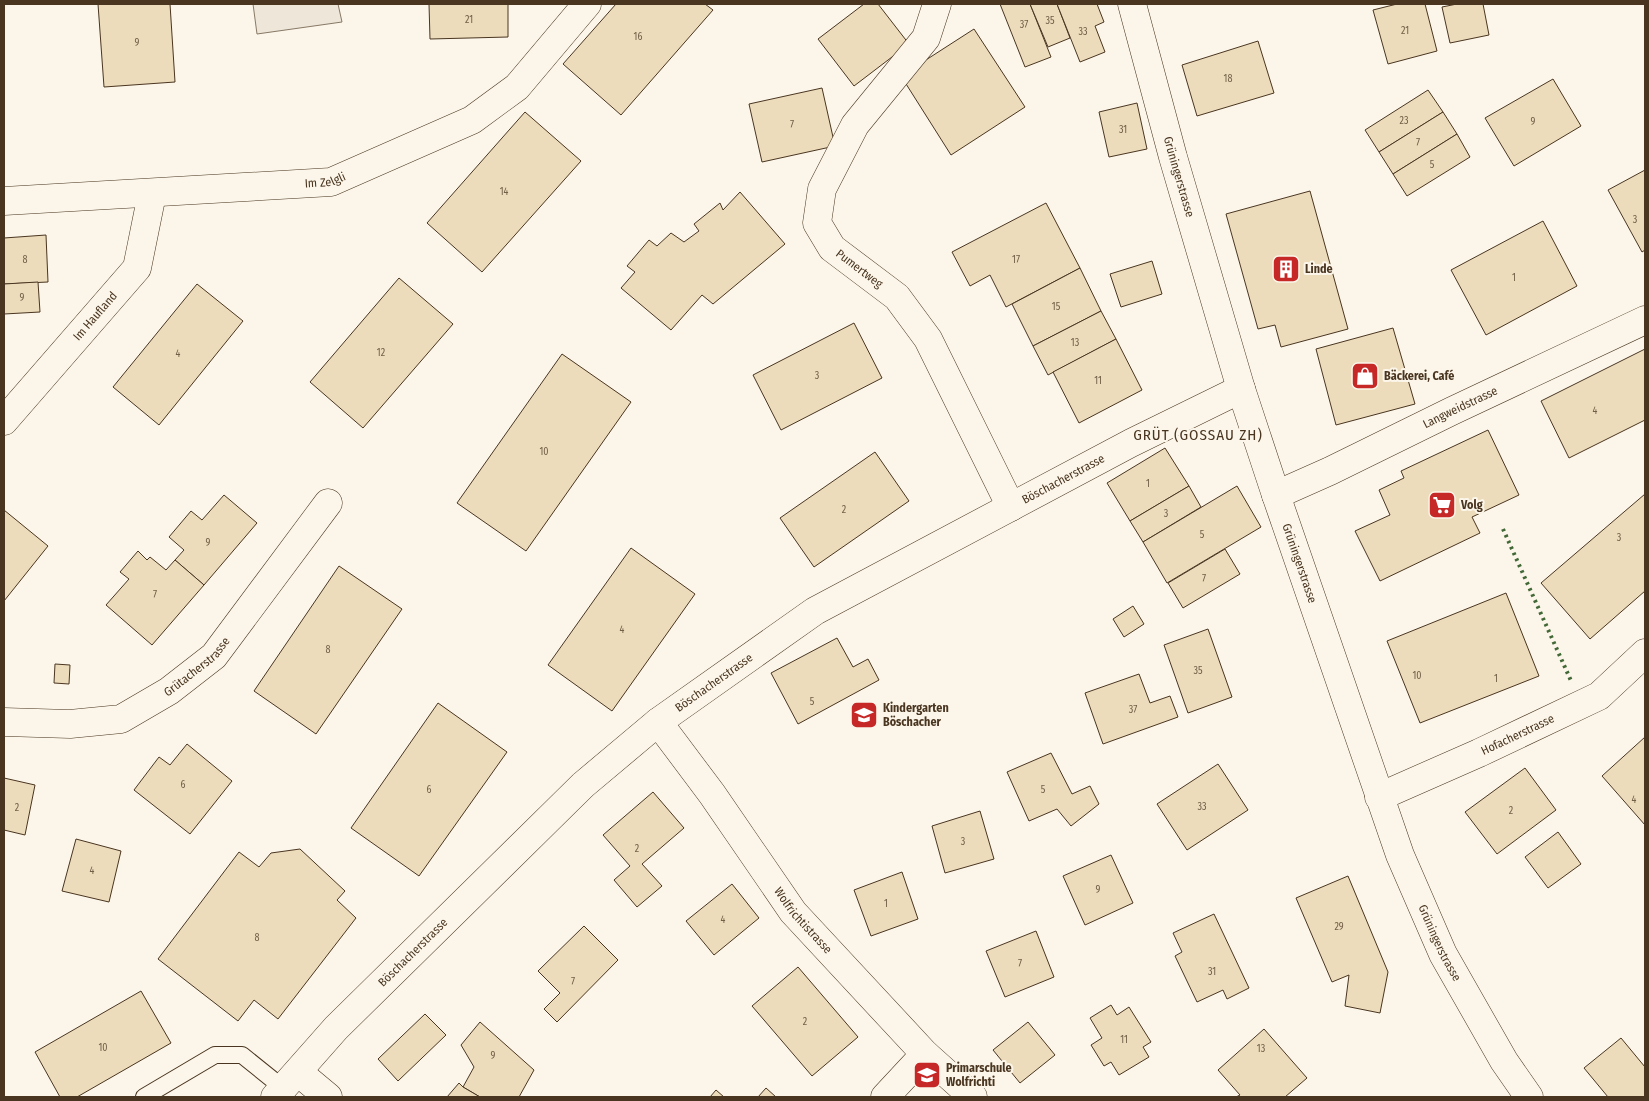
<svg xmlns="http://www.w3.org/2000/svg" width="1649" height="1101" viewBox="0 0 1649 1101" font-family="'Fira Sans Condensed',sans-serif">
  <rect width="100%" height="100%" fill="#fbf6e9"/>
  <polygon fill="#ede6d9" stroke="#887966" points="253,4 338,4 342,22 257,34"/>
  <g fill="#ecdcbc" stroke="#4a3520">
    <polygon points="98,4 170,4 175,82 104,87"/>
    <polygon points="429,4 508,4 508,37 430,39"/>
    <polygon points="616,4 705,4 713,10 621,115 563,64"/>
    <polygon points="864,4 878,4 909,44 854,86 818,39"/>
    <polygon points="1000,4 1030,4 1051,57 1025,67"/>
    <polygon points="1030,4 1057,4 1070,38 1048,47"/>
    <polygon points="1057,4 1097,4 1104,22 1095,26 1105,52 1080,62"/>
    <polygon points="1397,4 1425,4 1437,51 1388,64 1373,10"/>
    <polygon points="1457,4 1483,4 1489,35 1450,43 1442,7"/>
    <polygon points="974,29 1025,107 951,155 901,76"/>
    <polygon points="1258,41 1274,93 1197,116 1182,65"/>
    <polygon points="1553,79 1581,126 1514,166 1485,118"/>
    <polygon points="822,88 835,146 762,162 749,104"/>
    <polygon points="1428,90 1443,112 1379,152 1365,130"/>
    <polygon points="1137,103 1147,149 1109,157 1099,112"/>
    <polygon points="525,112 581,161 482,272 427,223"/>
    <polygon points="1443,112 1457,134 1393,174 1379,152"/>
    <polygon points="1457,134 1470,157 1407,196 1393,174"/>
    <polygon points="1645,170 1645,250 1642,252 1608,190"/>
    <polygon points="1310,191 1348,329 1281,347 1275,325 1258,329 1226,214"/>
    <polygon points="740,192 785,244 713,304 702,295 671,330 621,288 635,272 627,266 649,240 657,246 671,233 684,242 699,231 694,224 720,203 723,210"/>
    <polygon points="1046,203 1080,268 1006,307 990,275 970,286 952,252"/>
    <polygon points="1543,221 1577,286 1486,335 1451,270"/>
    <polygon points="46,235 48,282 4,284 4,238"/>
    <polygon points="1152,261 1162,294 1121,307 1110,274"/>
    <polygon points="1080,268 1101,311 1033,346 1012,304"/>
    <polygon points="399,278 453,324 363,428 310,382"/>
    <polygon points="38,282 40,312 4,314 4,284"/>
    <polygon points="197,284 243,321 159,425 113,387"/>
    <polygon points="1101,311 1116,339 1048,375 1033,346"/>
    <polygon points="854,323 882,378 781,430 753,375"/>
    <polygon points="1393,328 1415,404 1336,425 1316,349"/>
    <polygon points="1116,339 1142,390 1079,423 1053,372"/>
    <polygon points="1645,349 1645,420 1569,458 1541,401"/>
    <polygon points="562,354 631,402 526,551 457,503"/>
    <polygon points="1488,430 1519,495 1472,517 1480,533 1380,581 1355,531 1390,515 1379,490 1404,478 1401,471"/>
    <polygon points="1165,448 1189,486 1130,521 1107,483"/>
    <polygon points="875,452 909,501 814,567 780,518"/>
    <polygon points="1189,486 1201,507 1143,542 1130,521"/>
    <polygon points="1237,486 1261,527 1167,583 1143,542"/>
    <polygon points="1645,494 1645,591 1590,639 1541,583"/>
    <polygon points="224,495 257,523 204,585 175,560 184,550 169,537 191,511 202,520"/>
    <polygon points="4,510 48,546 4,601"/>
    <polygon points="631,548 695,594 612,711 548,665"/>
    <polygon points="1225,549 1240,574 1183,608 1168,583"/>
    <polygon points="138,551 147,560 150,557 166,570 175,560 204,585 152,645 106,605 129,579 120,572"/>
    <polygon points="339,566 402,609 316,734 254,691"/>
    <polygon points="1506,593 1539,676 1420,723 1387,641"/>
    <polygon points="1133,606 1144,624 1124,637 1113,619"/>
    <polygon points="1208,629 1232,697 1188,713 1164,645"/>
    <polygon points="837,638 853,667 868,659 879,680 798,724 771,673"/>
    <polygon points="55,664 70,665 69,684 54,683"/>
    <polygon points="1139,674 1150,703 1170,696 1178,717 1103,744 1085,693"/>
    <polygon points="438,703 507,752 419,876 351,828"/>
    <polygon points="1645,737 1645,825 1602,776"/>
    <polygon points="187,744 232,781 190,834 134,790 159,757 170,765"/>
    <polygon points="1051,753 1072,794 1090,786 1099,804 1071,826 1057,809 1029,821 1007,772"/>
    <polygon points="1218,764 1248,810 1187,850 1157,804"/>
    <polygon points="1525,768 1556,810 1497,854 1465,812"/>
    <polygon points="4,778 35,785 25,835 4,830"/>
    <polygon points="653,792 684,828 642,864 662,886 637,907 614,880 630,866 603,835"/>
    <polygon points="980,811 994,859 945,873 932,826"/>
    <polygon points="1558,832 1581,864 1548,888 1525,857"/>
    <polygon points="76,839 121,851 109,902 62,891"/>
    <polygon points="300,849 345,891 337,900 356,918 278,1019 254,1000 238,1021 158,959 239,852 259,867 271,853"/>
    <polygon points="1111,855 1133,903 1085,925 1063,876"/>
    <polygon points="902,872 918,919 871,936 854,890"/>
    <polygon points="1348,876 1388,972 1380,1013 1345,1006 1349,975 1332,982 1296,898"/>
    <polygon points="732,884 759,918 714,955 686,921"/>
    <polygon points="1214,914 1249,988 1227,999 1223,990 1197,1002 1175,956 1182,952 1173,933"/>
    <polygon points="584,926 618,960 557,1022 544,1009 560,993 538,971"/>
    <polygon points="1036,931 1054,977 1005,997 986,951"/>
    <polygon points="798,967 858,1037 812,1076 752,1006"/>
    <polygon points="141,991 171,1043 77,1097 60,1097 35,1052"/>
    <polygon points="1111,1005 1117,1015 1129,1007 1151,1042 1143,1047 1149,1057 1119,1075 1111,1062 1104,1066 1091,1045 1102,1038 1090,1018"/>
    <polygon points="425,1014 446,1035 398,1081 378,1059"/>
    <polygon points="480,1022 534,1070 519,1097 480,1097 463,1087 474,1067 461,1045"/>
    <polygon points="1028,1022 1055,1055 1020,1083 993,1050"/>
    <polygon points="1264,1029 1307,1078 1285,1097 1236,1097 1240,1095 1218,1070"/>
    <polygon points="1621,1038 1645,1067 1645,1097 1608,1097 1584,1068"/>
    <polygon points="459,1083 463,1087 480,1097 447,1097"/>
    <polygon points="766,1088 776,1097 758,1097"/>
    <polygon points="716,1090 724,1097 710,1097"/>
  </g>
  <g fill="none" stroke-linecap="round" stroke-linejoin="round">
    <g stroke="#4a3520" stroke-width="18">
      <polyline id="lane" points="144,1097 215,1055 242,1055 283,1088"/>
    </g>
    <g stroke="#4a3520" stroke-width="29">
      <g id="street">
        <path id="s1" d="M937,4L926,38L855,125L822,189L817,223L832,248L897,297L928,339L1011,507"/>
        <path id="s2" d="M4,201L331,182L472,120L517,87L587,4"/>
        <path id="s3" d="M4,421L137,268L152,194"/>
        <path id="s4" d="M1276,495L1330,471L1452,411L1645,320"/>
        <path id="s5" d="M4,722L70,724L121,719L169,691L214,656L328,503"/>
        <path id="s6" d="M658,722L712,794L793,912L925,1054L973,1097"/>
        <path id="s7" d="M1379,797L1479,753L1599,696L1645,653"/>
        <polyline points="298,1072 328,1097"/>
        <path id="s8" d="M275,1097L336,1028L583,785L658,722L815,611L1131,443L1241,389"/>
        <polyline points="885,1097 925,1054"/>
      </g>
    </g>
    <g stroke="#4a3520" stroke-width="29">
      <g id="secondary">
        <path id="s9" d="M1132,4L1173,157L1241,389L1276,495L1400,855L1443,954L1504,1061L1529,1097"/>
      </g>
    </g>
    <use href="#lane" stroke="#fbf6e9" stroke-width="16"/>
    <use href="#street" stroke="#fbf6e9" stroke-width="28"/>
    <use href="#secondary" stroke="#fbf6e9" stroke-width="28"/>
    <polyline stroke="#436837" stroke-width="4" stroke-dasharray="2.5 4" stroke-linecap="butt" points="1503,529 1572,683"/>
  </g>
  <defs>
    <g id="building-square" transform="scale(1.4375)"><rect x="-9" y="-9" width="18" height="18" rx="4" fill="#c62828" stroke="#fbf6e9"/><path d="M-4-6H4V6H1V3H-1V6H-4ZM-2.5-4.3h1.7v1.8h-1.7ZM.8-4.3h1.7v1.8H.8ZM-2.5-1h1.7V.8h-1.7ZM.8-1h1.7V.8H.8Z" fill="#fff"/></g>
    <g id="shop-square" transform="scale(1.4375)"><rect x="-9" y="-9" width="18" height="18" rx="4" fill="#c62828" stroke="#fbf6e9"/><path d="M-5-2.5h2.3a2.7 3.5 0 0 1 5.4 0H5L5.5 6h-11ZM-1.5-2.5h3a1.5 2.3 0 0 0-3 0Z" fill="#fff"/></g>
    <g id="supermarket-square" transform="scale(1.4375)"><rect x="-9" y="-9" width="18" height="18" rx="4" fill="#c62828" stroke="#fbf6e9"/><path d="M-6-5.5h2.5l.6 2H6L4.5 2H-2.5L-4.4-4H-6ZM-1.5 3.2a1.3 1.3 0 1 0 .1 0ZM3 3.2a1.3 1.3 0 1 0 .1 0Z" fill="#fff"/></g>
    <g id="school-square" transform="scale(1.4375)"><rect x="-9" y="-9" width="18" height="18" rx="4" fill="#c62828" stroke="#fbf6e9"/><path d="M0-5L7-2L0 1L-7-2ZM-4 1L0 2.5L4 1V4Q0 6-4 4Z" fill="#fff"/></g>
  </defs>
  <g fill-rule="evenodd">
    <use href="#building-square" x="1286" y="269"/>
    <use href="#shop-square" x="1365" y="376"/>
    <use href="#supermarket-square" x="1442" y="505"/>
    <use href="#school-square" x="864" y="715"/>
    <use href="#school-square" x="927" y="1075"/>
  </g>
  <g text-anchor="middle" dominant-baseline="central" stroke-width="4" stroke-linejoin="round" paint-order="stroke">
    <g font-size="10" fill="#725f47">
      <text x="469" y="20">21</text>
      <text x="1050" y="21">35</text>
      <text x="1024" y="25">37</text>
      <text x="1405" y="31">21</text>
      <text x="1083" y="32">33</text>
      <text x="638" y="37">16</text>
      <text x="137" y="43">9</text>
      <text x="1228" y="79">18</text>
      <text x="1404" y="121">23</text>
      <text x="1533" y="122">9</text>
      <text x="792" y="125">7</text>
      <text x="1123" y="130">31</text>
      <text x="1418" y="143">7</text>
      <text x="1432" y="165">5</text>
      <text x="504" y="192">14</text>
      <text x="1635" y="220">3</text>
      <text x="25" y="260">8</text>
      <text x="1016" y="260">17</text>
      <text x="1514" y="278">1</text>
      <text x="22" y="298">9</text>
      <text x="1056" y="307">15</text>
      <text x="1075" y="343">13</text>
      <text x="381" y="353">12</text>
      <text x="178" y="354">4</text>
      <text x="817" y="376">3</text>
      <text x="1098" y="381">11</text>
      <text x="1595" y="411">4</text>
      <text x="544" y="452">10</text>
      <text x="1148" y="484">1</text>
      <text x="844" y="510">2</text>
      <text x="1166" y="514">3</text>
      <text x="1202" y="535">5</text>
      <text x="1619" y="538">3</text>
      <text x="208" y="543">9</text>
      <text x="1204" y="579">7</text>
      <text x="155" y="595">7</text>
      <text x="622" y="630">4</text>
      <text x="328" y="650">8</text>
      <text x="1198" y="671">35</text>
      <text x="1417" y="676">10</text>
      <text x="1496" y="679">1</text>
      <text x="812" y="702">5</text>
      <text x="1133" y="710">37</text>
      <text x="183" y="785">6</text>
      <text x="429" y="790">6</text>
      <text x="1043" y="790">5</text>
      <text x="1634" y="800">4</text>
      <text x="1202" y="807">33</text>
      <text x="17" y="808">2</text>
      <text x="1511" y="811">2</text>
      <text x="963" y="842">3</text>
      <text x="637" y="849">2</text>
      <text x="92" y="871">4</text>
      <text x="1098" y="890">9</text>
      <text x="886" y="904">1</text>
      <text x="723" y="920">4</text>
      <text x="1339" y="927">29</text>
      <text x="257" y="938">8</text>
      <text x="1020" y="964">7</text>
      <text x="1212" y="972">31</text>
      <text x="573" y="982">7</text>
      <text x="805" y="1022">2</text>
      <text x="1124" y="1040">11</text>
      <text x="103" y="1048">10</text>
      <text x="1261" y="1049">13</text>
      <text x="493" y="1056">9</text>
    </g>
    <g font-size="12" fill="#4a3520" stroke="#fbf6e9">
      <text stroke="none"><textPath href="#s9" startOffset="179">Grüningerstrasse</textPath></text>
      <text stroke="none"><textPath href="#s2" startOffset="322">Im Zelgli</textPath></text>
      <text stroke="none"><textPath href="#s1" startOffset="318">Pumertweg</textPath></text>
      <text stroke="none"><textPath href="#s3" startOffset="139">Im Haufland</textPath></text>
      <text stroke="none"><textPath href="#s4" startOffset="204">Langweidstrasse</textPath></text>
      <text stroke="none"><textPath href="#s8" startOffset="1010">Böschacherstrasse</textPath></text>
      <text stroke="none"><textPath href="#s9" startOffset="584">Grüningerstrasse</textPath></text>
      <text stroke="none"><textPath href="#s5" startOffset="210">Grütacherstrasse</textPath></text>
      <text stroke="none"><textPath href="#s8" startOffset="605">Böschacherstrasse</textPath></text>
      <text stroke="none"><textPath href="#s7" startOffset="152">Hofacherstrasse</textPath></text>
      <text stroke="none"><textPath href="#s6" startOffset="246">Wolfrichtistrasse</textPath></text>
      <text stroke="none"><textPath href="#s9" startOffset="989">Grüningerstrasse</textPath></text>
      <text stroke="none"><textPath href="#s8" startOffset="200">Böschacherstrasse</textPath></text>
    </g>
    <g font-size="12" font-weight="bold" fill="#4a3520" stroke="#fbf6e9" text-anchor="start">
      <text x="1305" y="269">Linde</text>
      <text x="1384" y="376">Bäckerei, Café</text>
      <text x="1461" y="505">Volg</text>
      <text x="883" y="708">Kindergarten<tspan x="883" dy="14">Böschacher</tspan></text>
      <text x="946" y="1068">Primarschule<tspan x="946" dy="14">Wolfrichti</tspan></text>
    </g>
    <g font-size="15" letter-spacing="1" fill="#4a3520" stroke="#fbf6e9">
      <text x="1198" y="435">GRÜT (GOSSAU ZH)</text>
    </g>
  </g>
  <rect width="1649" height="1101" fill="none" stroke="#4a3520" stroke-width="10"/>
</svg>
